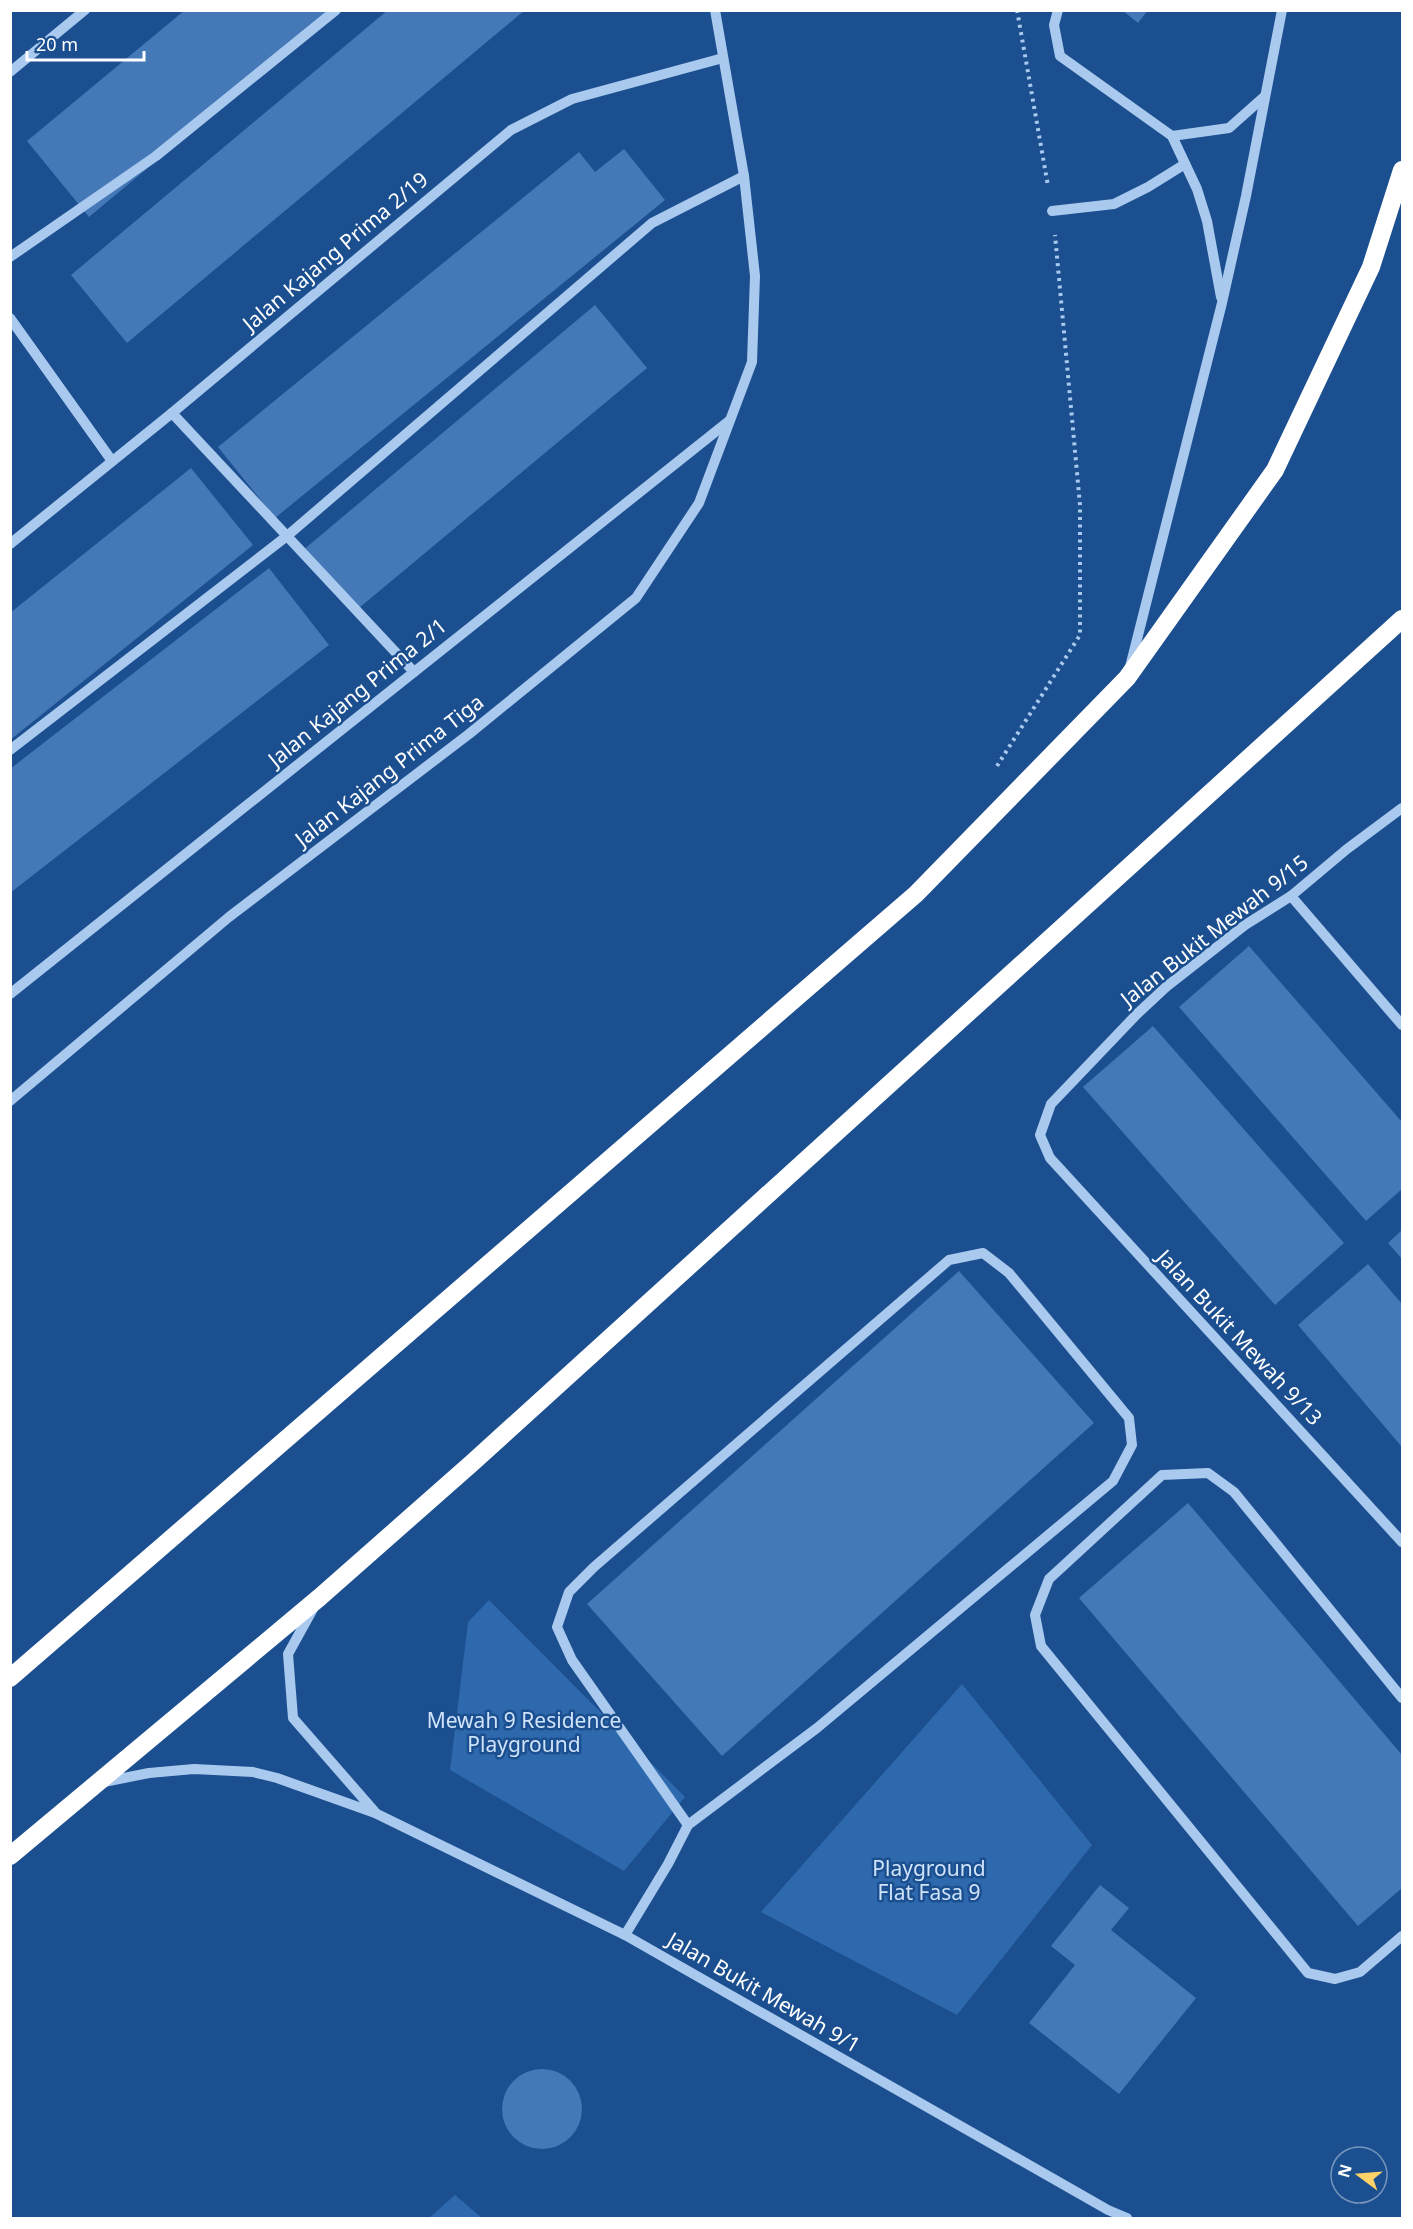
<svg xmlns="http://www.w3.org/2000/svg" width="1413" height="2229" viewBox="0 0 1413 2229" font-family="'Noto Sans',sans-serif">
  <rect width="100%" height="100%" fill="#1b4f8f"/>
  <g fill="#2e69ad">
    <polygon points="489,1600 685,1797 624,1871 450,1770 468,1622"/>
    <polygon points="962,1684 1092,1845 957,2015 761,1912"/>
    <polygon points="455,2195 482,2218 429,2218"/>
  </g>
  <g fill="#4478b7">
    <polygon points="185,10 337,10 89,217 27,141"/>
    <polygon points="388,10 525,10 127,343 71,275"/>
    <polygon points="1122,10 1148,10 1138,23"/>
    <polygon points="624,149 665,200 275,518 218,447 579,152 595,172"/>
    <polygon points="595,305 647,368 353,613 302,551"/>
    <polygon points="191,468 253,545 10,740 10,613"/>
    <polygon points="269,568 329,645 10,893 10,769"/>
    <polygon points="1249,946 1402,1122 1402,1189 1366,1221 1179,1007"/>
    <polygon points="1153,1026 1344,1243 1275,1305 1083,1087"/>
    <polygon points="1402,1230 1402,1259 1388,1243"/>
    <polygon points="1368,1264 1402,1304 1402,1447 1298,1325"/>
    <polygon points="959,1271 1094,1423 722,1756 587,1604"/>
    <polygon points="1188,1503 1402,1755 1402,1888 1358,1926 1079,1598"/>
    <polygon points="1100,1885 1129,1908 1111,1930 1196,1998 1119,2094 1029,2023 1075,1965 1051,1946"/>
    <circle cx="542" cy="2109" r="40"/>
  </g>
  <g fill="none" stroke-linecap="round" stroke-linejoin="round">
    <g stroke="#a9c9ee" stroke-width="4" stroke-dasharray="3 4.5" stroke-linecap="butt">
      <polyline points="1017,10 1048,186"/>
      <polyline points="997,766 1080,635 1080,505 1055,235"/>
    </g>
    <g stroke="#a9c9ee" stroke-width="10">
      <polyline points="1058,10 1054,25 1060,56 1172,136 1197,189 1207,221 1221,297"/>
      <polyline points="10,72 85,10"/>
      <polyline points="1172,136 1229,128 1265,96"/>
      <polyline points="1052,211 1114,204 1148,187 1185,164"/>
      <polyline points="10,257 156,156 336,10"/>
      <polyline points="10,318 112,461"/>
      <polyline points="172,413 414,672"/>
      <polyline points="10,544 172,413 511,130 572,99 723,58"/>
      <polyline points="1130,667 1222,303 1246,196 1282,10"/>
      <polyline points="10,750 287,536 652,223 744,176"/>
      <polyline points="1402,808 1347,849 1291,896 1245,925 1166,987 1137,1014 1051,1104 1040,1135 1050,1158 1402,1542"/>
      <polyline points="1291,896 1402,1025"/>
      <polyline points="10,994 729,421"/>
      <polyline points="10,1101 229,917 469,734 636,598 699,503 752,362 755,276 744,176 715,10"/>
      <polyline points="314,1607 288,1654 293,1718 375,1812"/>
      <polyline points="1402,1698 1234,1492 1208,1473 1162,1475 1049,1579 1035,1615 1041,1646 1308,1973 1335,1979 1360,1972 1402,1936"/>
      <polyline points="104,1782 149,1773 194,1769 253,1772 277,1778 375,1813 625,1935 1108,2210 1127,2218"/>
      <polyline points="625,1935 668,1864 688,1825 817,1728 1113,1481 1132,1445 1129,1418 1009,1273 983,1253 949,1260 594,1567 569,1592 557,1627 572,1660 688,1825"/>
    </g>
    <g stroke="#fff" stroke-width="18">
      <polyline points="10,1678 916,894 1127,678 1275,470 1371,267 1402,170"/>
      <polyline points="10,1856 320,1597 472,1463 1402,619"/>
    </g>
  </g>
  <g text-anchor="middle" dominant-baseline="central" stroke-width="5" stroke-linejoin="round" paint-order="stroke">
    <g font-size="21" fill="#fff" stroke="#1b4f8f">
      <text transform="translate(335 251) rotate(-40)">Jalan Kajang Prima 2/19</text>
      <text transform="translate(357 692) rotate(-39)">Jalan Kajang Prima 2/1</text>
      <text transform="translate(389 770) rotate(-38)">Jalan Kajang Prima Tiga</text>
      <text transform="translate(1214 930) rotate(-38)">Jalan Bukit Mewah 9/15</text>
      <text transform="translate(1240 1337) rotate(47)">Jalan Bukit Mewah 9/13</text>
      <text transform="translate(764 1992) rotate(30)">Jalan Bukit Mewah 9/1</text>
    </g>
    <g font-size="21" fill="#cfe3fa" stroke="#1b4f8f">
      <text x="524" y="1720">Mewah 9 Residence<tspan x="524" dy="24">Playground</tspan></text>
      <text x="929" y="1868">Playground<tspan x="929" dy="24">Flat Fasa 9</tspan></text>
    </g>
  </g>
  <rect width="1413" height="2229" fill="none" stroke="#ffffff" stroke-width="24"/>
  <g transform="translate(1359 2175) rotate(286)"><circle r="28" fill="#1b4f8f" stroke="#7695bc" stroke-width="1.5"/>
  <path d="M0-4.5L10 22L0 15L-10 22Z" fill="#ffd166"/>
  <text y="-9" font-size="16" font-weight="bold" text-anchor="middle" fill="#ffffff">N</text>
  </g>
  <path d="M27 51v9h117v-9" fill="none" stroke="#ffffff" stroke-width="3"/>
  <text x="36" y="51" font-size="18" fill="#ffffff" stroke="#1b4f8f" stroke-width="4.5" paint-order="stroke">20 m</text>
</svg>
